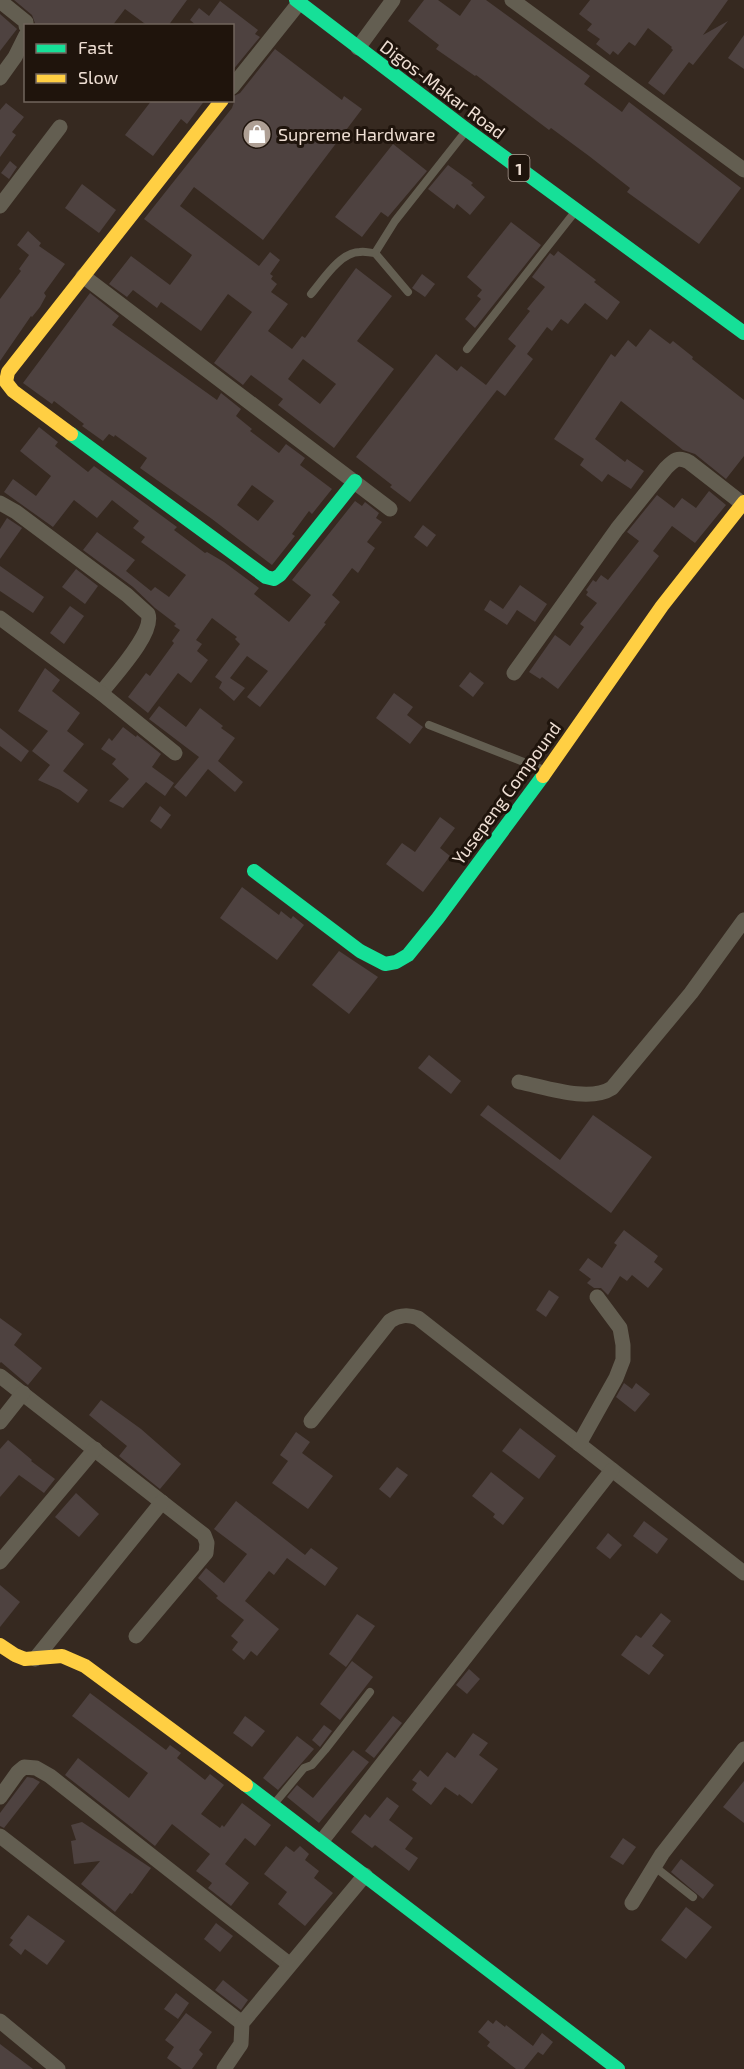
<svg xmlns="http://www.w3.org/2000/svg" width="744" height="2069" viewBox="0 0 744 2069" font-family="'Exo 2',sans-serif">
  <rect width="100%" height="100%" fill="#362920"/>
  <g fill="#4e4240" fill-rule="evenodd">
    <polygon points="14,0 187,0 168,26 148,26 125,9 112,26 36,26 32,15"/>
    <polygon points="424,0 438,0 460,16 471,0 486,0 590,76 584,84 622,112 629,102 741,188 699,244 627,192 630,188 589,156 551,128 549,130 476,75 475,76 436,49 439,45 408,21"/>
    <polygon points="590,0 728,0 703,35 728,21 693,65 689,62 664,95 648,83 673,50 671,48 672,47 648,28 635,46 629,42 618,55 613,51 610,55 596,44 600,39 587,30 592,24 579,14"/>
    <polygon points="220,1 258,30 255,34 260,37 232,71 232,26 197,26 190,20 199,8 209,16"/>
    <polygon points="0,14 17,29 0,51"/>
    <polygon points="744,35 744,69 728,58"/>
    <path d="M275,49L342,100L344,96L362,109L263,240L194,187L180,206L259,266L270,252L280,260L270,274L273,276L271,279L277,284L271,292L288,304L268,331L292,349L302,336L305,338L356,268L392,296L357,341L394,369L334,448L278,405L283,399L251,375L243,385L214,363L252,312L228,294L201,331L161,302L157,308L133,290L127,297L109,284L131,256L170,285L188,261L192,255L144,219L232,108L234,102V96L240,93ZM303,359L336,384L320,404L288,379Z"/>
    <polygon points="152,100 205,100 187,124 181,119 153,156 125,135"/>
    <polygon points="6,103 24,117 12,132 16,135 0,157 0,110"/>
    <polygon points="393,144 427,171 388,217 381,212 362,237 335,217"/>
    <polygon points="10,161 17,167 9,179 1,173"/>
    <polygon points="448,165 473,183 471,185 485,197 470,215 457,204 454,209 428,189"/>
    <polygon points="82,184 116,210 99,233 65,208"/>
    <polygon points="511,222 541,245 475,328 465,319 481,299 477,296 482,290 467,277"/>
    <polygon points="28,231 41,243 39,246 65,264 44,293 46,296 40,307 32,317 31,316 0,361 0,299 21,271 19,269 29,255 17,245"/>
    <polygon points="558,251 596,280 594,282 620,302 607,320 585,303 568,324 561,319 552,331 547,327 527,354 533,359 505,396 497,390 410,502 390,487 392,485 356,457 436,354 457,371 461,366 486,385 516,346 508,339 530,311 527,309 545,287 532,277 550,253 554,256"/>
    <polygon points="422,274 435,284 425,297 412,288"/>
    <path d="M90,293L119,316L112,325L217,400L221,393L241,409L236,416L252,429L250,431L279,453L286,444L305,458L300,465L332,489L312,514L309,511L292,534L295,536L272,565L212,519L140,468L147,458L115,435L114,437L109,434L103,441L82,426L84,424L54,401L52,404L23,383ZM252,485L274,501L258,521L237,505Z"/>
    <polygon points="650,329 670,344 673,341 693,357 692,359 744,400 744,456 726,479 695,454 683,450 621,401 595,439 625,462 627,459 644,471 631,489 608,474 602,482 580,465 584,459 554,439 611,354 615,357 628,340 636,347"/>
    <polygon points="39,427 58,442 55,446 88,472 94,466 177,527 174,530 205,553 207,552 224,562 259,588 254,594 289,622 311,595 292,580 355,501 362,506 365,502 379,513 376,518 382,522 367,542 375,548 358,573 352,568 332,595 340,602 324,623 326,624 260,707 247,697 268,671 247,656 230,678 245,688 234,701 219,688 222,682 215,677 240,644 235,639 237,637 212,618 196,640 202,644 197,651 208,660 191,683 178,673 148,713 128,697 146,673 150,676 174,643 172,641 180,630 174,626 176,624 155,608 133,587 83,550 97,532 135,560 126,571 151,591 155,587 169,597 186,575 141,542 145,537 133,528 139,521 112,500 97,518 74,500 53,527 4,492 13,479 36,496 51,476 20,451"/>
    <polygon points="709,491 726,505 695,543 672,526 653,551 659,556 558,689 542,677 540,679 529,672 555,635 570,646 584,627 580,624 597,603 586,595 588,592 586,590 593,580 596,582 601,575 608,580 639,541 627,532 657,495 674,508 682,498 696,508"/>
    <polygon points="7,518 22,528 0,559 0,529"/>
    <polygon points="423,525 436,535 427,547 414,537"/>
    <polygon points="0,566 44,597 33,613 0,591"/>
    <polygon points="76,569 98,586 85,604 62,587"/>
    <polygon points="520,585 547,604 535,622 517,610 507,625 484,610 490,600 503,609"/>
    <polygon points="70,606 84,616 64,644 50,633"/>
    <polygon points="45,668 60,680 52,691 80,713 67,731 84,744 63,771 88,790 78,803 60,790 38,780 50,765 32,751 48,731 18,711"/>
    <polygon points="470,672 484,683 473,697 459,686"/>
    <polygon points="394,693 413,707 407,715 423,727 410,744 376,718"/>
    <polygon points="159,706 186,727 200,708 223,726 221,728 235,738 218,761 243,782 235,792 208,769 186,797 174,787 199,757 149,719"/>
    <polygon points="123,727 136,737 137,735 161,754 152,767 174,783 165,796 146,782 123,808 109,801 129,779 112,764 116,759 101,749 109,738 112,741"/>
    <polygon points="0,728 29,751 21,762 0,746"/>
    <polygon points="160,806 171,815 161,829 150,821"/>
    <polygon points="440,817 455,828 440,848 450,856 423,892 386,864 402,843 415,852"/>
    <polygon points="242,887 279,915 281,911 291,919 293,916 304,925 277,960 220,918"/>
    <polygon points="339,951 378,977 349,1014 312,985"/>
    <polygon points="429,1055 461,1081 451,1094 418,1068"/>
    <polygon points="488,1105 560,1160 593,1115 652,1157 611,1213 480,1115"/>
    <polygon points="624,1230 658,1256 654,1262 663,1269 648,1288 632,1275 627,1281 620,1276 608,1295 601,1288 594,1288 587,1283 591,1279 579,1270 588,1258 602,1268 617,1245 614,1243"/>
    <polygon points="549,1290 559,1297 546,1317 536,1310"/>
    <polygon points="0,1318 22,1334 14,1345 42,1368 28,1385 1,1362 0,1363"/>
    <polygon points="624,1383 632,1389 636,1383 650,1394 635,1412 616,1397"/>
    <polygon points="101,1400 141,1429 181,1464 160,1489 119,1456 127,1446 89,1415"/>
    <polygon points="520,1428 556,1456 539,1479 502,1451"/>
    <polygon points="296,1432 310,1442 302,1453 333,1476 308,1509 272,1483 288,1461 280,1455"/>
    <polygon points="8,1440 32,1460 31,1461 55,1479 44,1493 19,1475 0,1497 0,1449"/>
    <polygon points="397,1467 408,1475 390,1498 379,1489"/>
    <polygon points="491,1472 524,1498 503,1525 493,1517 495,1514 472,1496"/>
    <polygon points="76,1493 99,1514 79,1537 55,1517"/>
    <polygon points="236,1501 305,1555 311,1548 338,1568 325,1586 287,1558 274,1575 269,1571 245,1601 279,1629 257,1656 251,1651 244,1660 232,1650 238,1642 231,1636 244,1620 216,1598 218,1596 198,1578 206,1568 224,1583 247,1554 214,1529"/>
    <polygon points="644,1521 668,1539 657,1554 633,1536"/>
    <polygon points="608,1533 622,1545 610,1559 596,1548"/>
    <polygon points="0,1585 20,1602 0,1627"/>
    <polygon points="661,1613 671,1621 652,1646 664,1655 649,1675 621,1655 636,1635 641,1638"/>
    <polygon points="357,1614 375,1626 346,1667 329,1654"/>
    <polygon points="352,1661 373,1677 340,1720 320,1704"/>
    <polygon points="469,1669 480,1679 467,1694 456,1685"/>
    <polygon points="90,1693 166,1750 170,1745 181,1753 177,1758 205,1780 210,1774 224,1785 201,1814 220,1828 222,1825 224,1827 242,1803 271,1825 255,1846 245,1838 225,1864 249,1883 231,1906 208,1888 212,1883 196,1871 210,1854 172,1824 155,1846 65,1775 78,1758 129,1798 148,1773 72,1716"/>
    <polygon points="245,1716 265,1731 252,1747 233,1733"/>
    <polygon points="393,1716 402,1723 374,1758 365,1751"/>
    <polygon points="324,1725 332,1731 320,1747 312,1740"/>
    <polygon points="473,1733 488,1743 479,1755 498,1769 472,1804 459,1794 458,1796 445,1787 431,1805 412,1790 417,1783 412,1780 420,1770 428,1777 447,1752 455,1758"/>
    <polygon points="297,1736 314,1749 278,1790 263,1778"/>
    <polygon points="353,1750 369,1762 319,1823 287,1797 297,1785 313,1798"/>
    <polygon points="27,1777 33,1778 40,1782 4,1828 0,1826 0,1813"/>
    <polygon points="744,1781 744,1823 723,1807"/>
    <polygon points="387,1797 399,1806 389,1820 413,1838 405,1849 418,1858 409,1871 375,1845 372,1848 351,1832 365,1814 370,1818"/>
    <polygon points="82,1822 151,1868 132,1894 130,1893 115,1912 81,1884 100,1861 74,1864 71,1841 76,1840 71,1825"/>
    <polygon points="623,1838 636,1847 623,1865 610,1857"/>
    <polygon points="286,1846 294,1852 300,1846 309,1854 305,1860 319,1871 314,1878 333,1893 305,1926 278,1904 287,1892 264,1874"/>
    <polygon points="681,1859 714,1885 703,1899 671,1872"/>
    <polygon points="686,1907 712,1927 686,1959 661,1940"/>
    <polygon points="28,1915 65,1941 47,1965 25,1949 21,1955 9,1945 13,1940 10,1938"/>
    <polygon points="216,1923 233,1936 220,1952 204,1939"/>
    <polygon points="223,1980 248,2000 241,2010 215,1990"/>
    <polygon points="176,1993 189,2003 178,2019 164,2009"/>
    <polygon points="186,2013 212,2032 199,2050 203,2054 192,2069 182,2069 167,2058 174,2047 165,2040"/>
    <polygon points="488,2020 493,2024 496,2020 505,2027 506,2025 533,2046 542,2033 553,2042 543,2055 538,2052 524,2069 516,2069 487,2046 490,2042 478,2032"/>
    <polygon points="0,2044 33,2069 0,2069"/>
  </g>
  <g fill="none" stroke-linecap="round" stroke-linejoin="round">
    <g stroke="#635e51" stroke-width="8">
      <polyline points="408,292 375,253 395,221 466,131"/>
      <path d="M311,294C323,280 340,252 360,252C365,251 370,253 375,253"/>
      <polyline points="467,349 574,213"/>
      <polyline points="429,725 544,770"/>
      <polyline points="274,1804 304,1768 312,1765 325,1750 370,1692"/>
      <polyline points="655,1867 693,1897"/>
    </g>
    <g stroke="#635e51" stroke-width="15">
      <polyline points="512,0 744,170"/>
      <polyline points="0,1 26,22 26,26"/>
      <polyline points="358,48 393,0"/>
      <polyline points="0,78 15,57 26,35"/>
      <polyline points="232,87 299,3"/>
      <polyline points="0,206 60,127"/>
      <polyline points="83,276 390,509"/>
      <path d="M0,503L16,512L127,595L148,614C155,633 113,677 101,693"/>
      <polyline points="0,618 101,693 175,753"/>
      <path d="M514,673L617,529L666,468C674,460 678,456 689,462L743,504"/>
      <path d="M519,1082C545,1087 589,1103 612,1088L691,993L744,920"/>
      <polyline points="0,1376 204,1535 207,1543 206,1553 136,1636"/>
      <path d="M311,1421L390,1321C399,1315 407,1314 418,1318L744,1573"/>
      <polyline points="0,1422 23,1393"/>
      <polyline points="579,1444 616,1378 623,1360 623,1345 620,1328 597,1297"/>
      <polyline points="0,1562 95,1449"/>
      <polyline points="35,1659 162,1502"/>
      <polyline points="0,1797 18,1772 24,1767 36,1768 50,1776 289,1964"/>
      <polyline points="0,1836 242,2023"/>
      <polyline points="321,1842 612,1470"/>
      <polyline points="632,1903 662,1854 744,1749"/>
      <polyline points="0,2021 58,2069"/>
      <polyline points="224,2069 241,2044 242,2023 365,1875"/>
    </g>
    <g stroke="#16e098" stroke-width="14">
      <polyline points="296,0 467,130 744,333"/>
      <polyline points="71,434 266,577 274,579 280,575 355,481"/>
      <polyline points="254,871 360,951 385,964 396,962 408,955 438,918 543,776"/>
      <polyline points="246,1785 618,2069"/>
    </g>
    <g stroke="#ffcf43" stroke-width="14">
      <polyline points="71,434 13,391 6,382 8,372 222,100"/>
      <polyline points="543,776 662,606 744,502"/>
      <polyline points="0,1645 15,1655 25,1659 62,1656 85,1666 246,1785"/>
    </g>
  </g>
  <defs>
    <g id="shop-disc" transform="scale(1.5)"><circle r="9.5" fill="#ae9f94" stroke="#1f140c"/><path d="M-5-2.5h2.3a2.7 3.5 0 0 1 5.4 0H5L5.5 6h-11ZM-1.5-2.5h3a1.5 2.3 0 0 0-3 0Z" fill="#fff"/></g>
  </defs>
  <g fill-rule="evenodd">
    <use href="#shop-disc" x="257" y="134"/>
  </g>
  <g text-anchor="middle" dominant-baseline="central" stroke-width="6" stroke-linejoin="round" paint-order="stroke">
    <rect fill="#1f140c" stroke="#b0a197" stroke-width="1.5" x="508.5" y="155" width="21" height="26" rx="4.5"/>
    <g font-size="16" font-weight="bold" fill="#eeded3">
      <text x="519" y="168">1</text>
    </g>
    <g font-size="18" fill="#eeded3" stroke="#1f140c">
      <text transform="translate(443 89) rotate(37)">Digos-Makar Road</text>
      <text transform="translate(506 793) rotate(-54)">Yusepeng Compound</text>
    </g>
    <g font-size="18" fill="#eeded3" stroke="#1f140c" text-anchor="start">
      <text x="278" y="134">Supreme Hardware</text>
    </g>
  </g>
  <rect x="24" y="24" width="210" height="78" fill="#1f140c" stroke="#72655c" stroke-width="1.5"/>
  <rect x="36" y="44" width="30" height="9" fill="#16e098" stroke="#72655c" stroke-width="1.5"/>
  <text x="78" y="54" font-size="18" fill="#eeded3">Fast</text>
  <rect x="36" y="74" width="30" height="9" fill="#ffcf43" stroke="#72655c" stroke-width="1.5"/>
  <text x="78" y="84" font-size="18" fill="#eeded3">Slow</text>
</svg>
